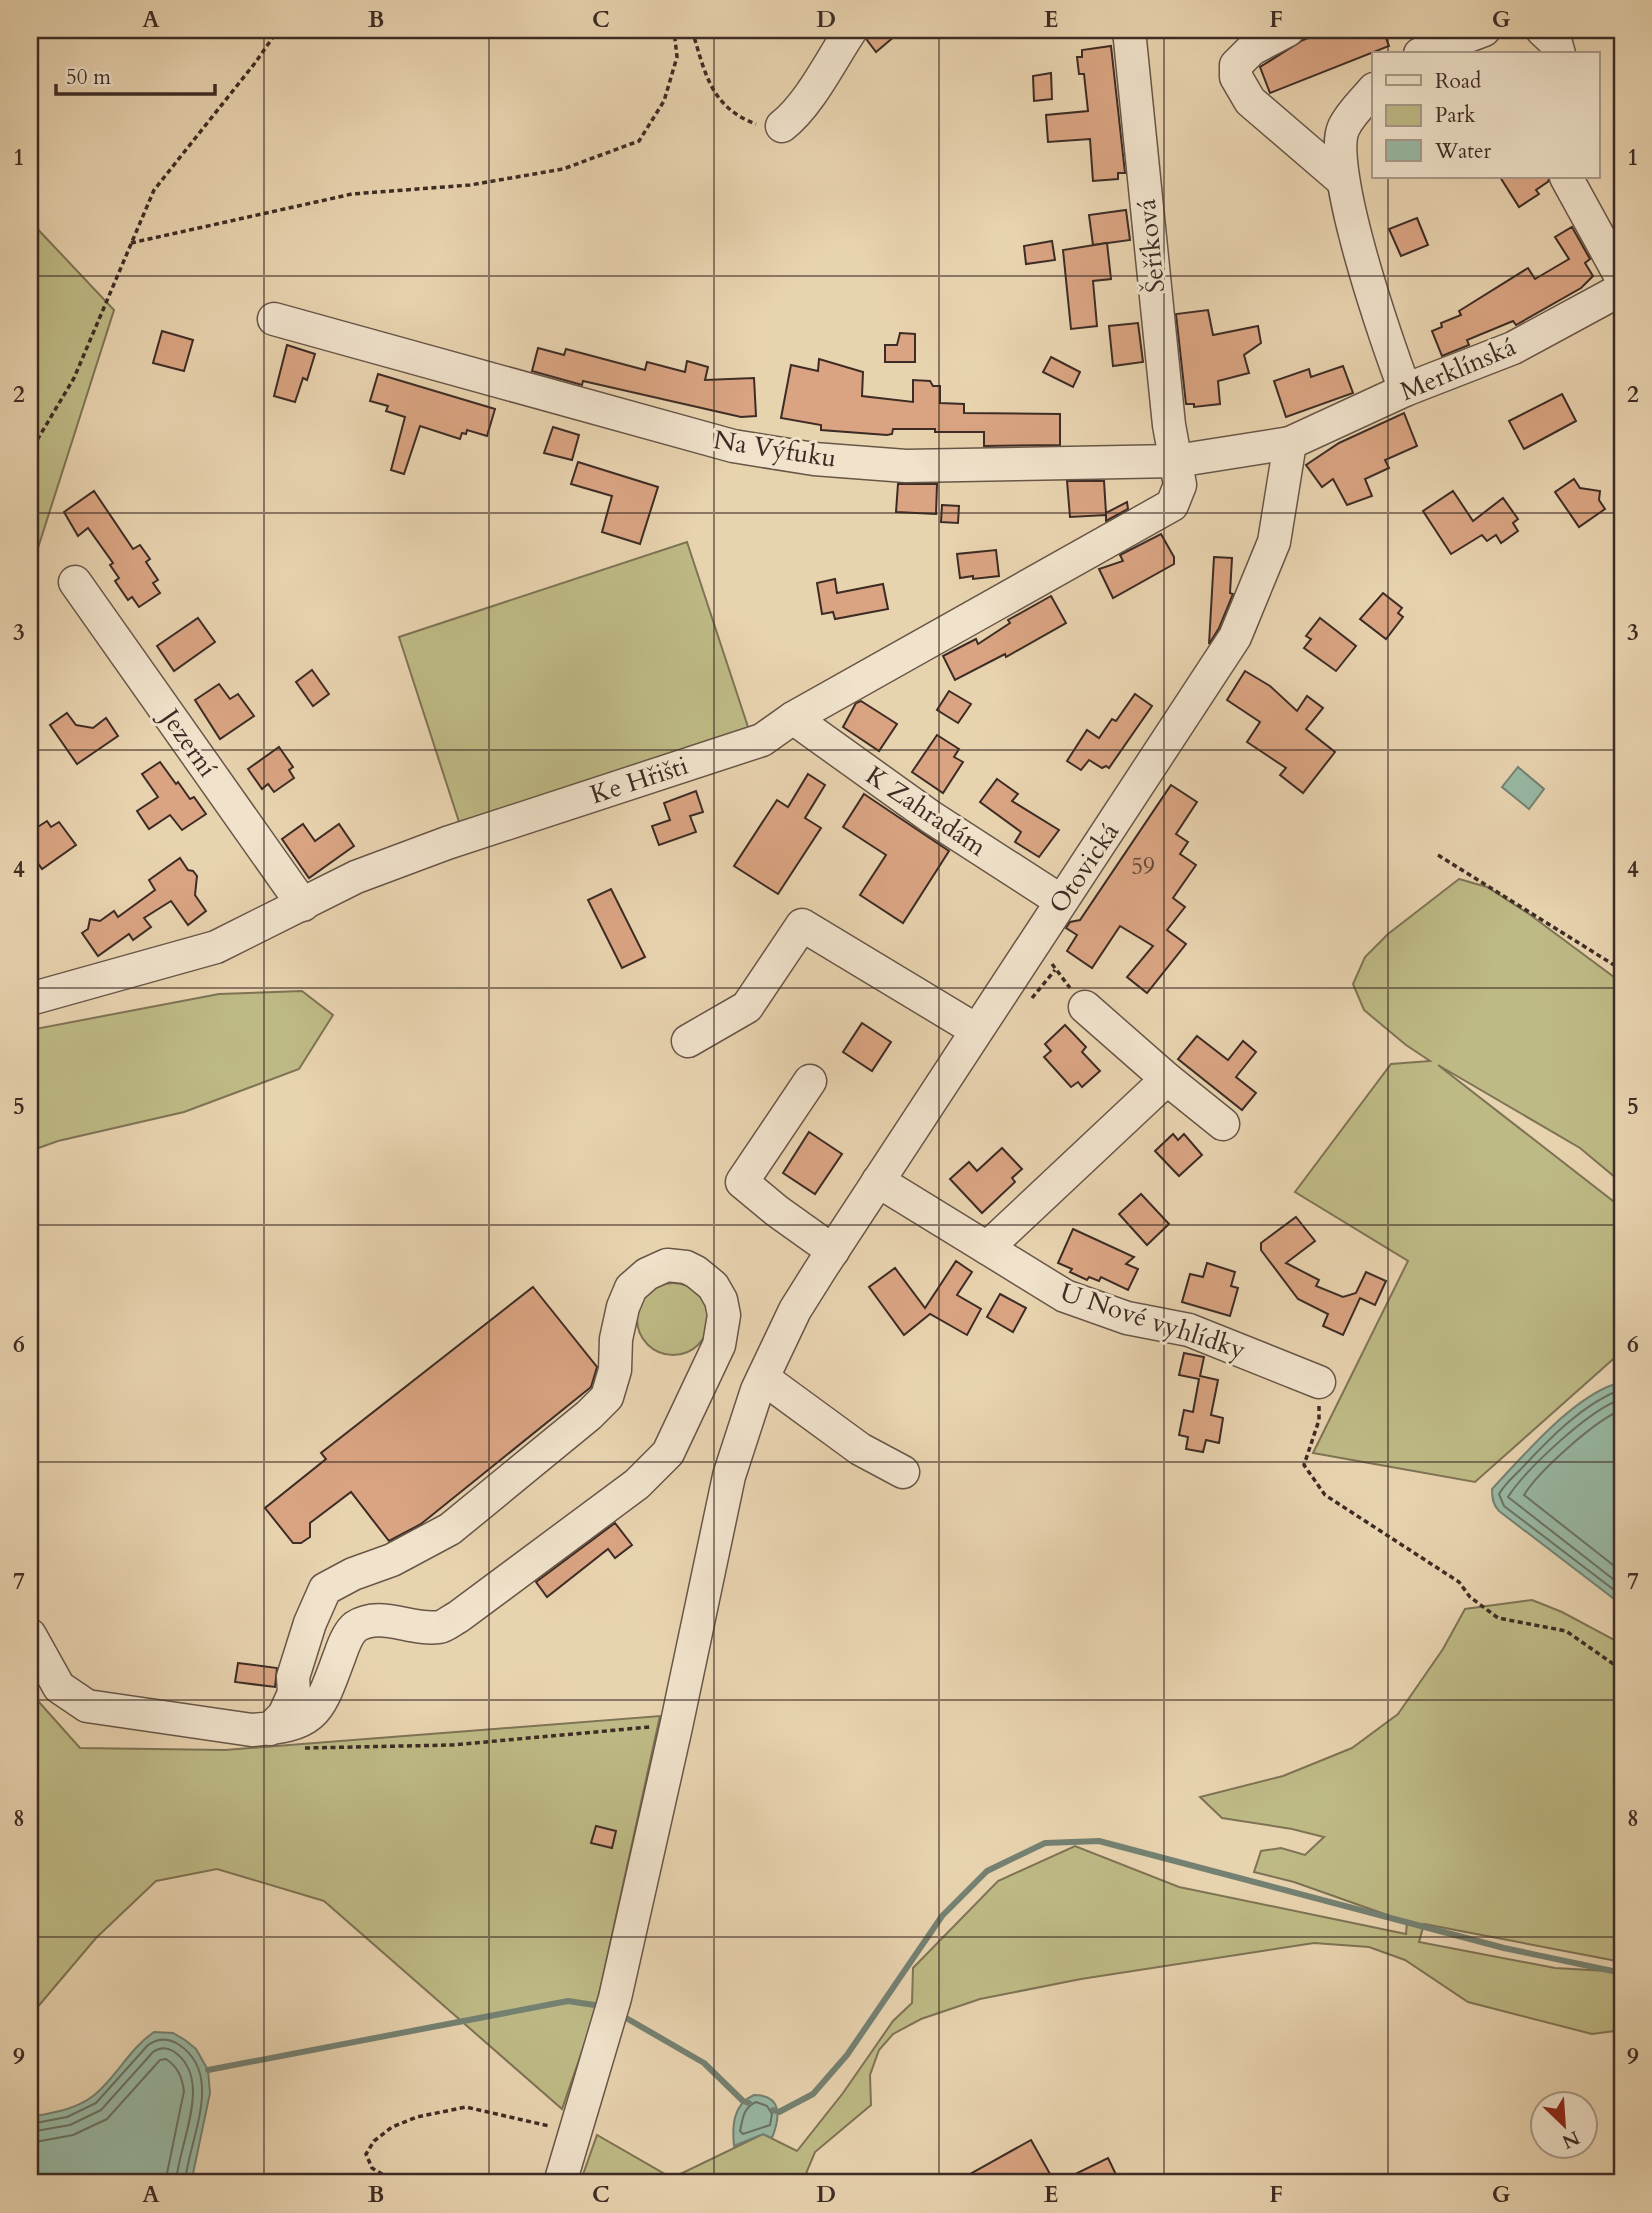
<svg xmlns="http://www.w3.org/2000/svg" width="1652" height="2213" viewBox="0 0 1652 2213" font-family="Cardo,serif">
  <rect width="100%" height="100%" fill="#e8d3af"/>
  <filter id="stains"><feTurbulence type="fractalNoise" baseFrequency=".00286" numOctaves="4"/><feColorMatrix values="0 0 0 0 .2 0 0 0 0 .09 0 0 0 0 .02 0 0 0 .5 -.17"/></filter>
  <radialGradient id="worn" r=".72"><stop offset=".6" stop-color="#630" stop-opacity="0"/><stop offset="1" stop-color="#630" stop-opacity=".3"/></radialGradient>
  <g fill="#beba85" stroke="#7e7355" stroke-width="2">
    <polygon points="30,221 114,310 30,573"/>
    <polygon points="687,542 750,733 461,828 399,637"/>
    <polygon points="1459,879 1487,887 1529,914 1622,983 1622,1183 1580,1148 1438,1065 1622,1208 1622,1354 1620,1353 1475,1482 1313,1453 1408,1261 1295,1192 1391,1064 1430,1061 1406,1045 1364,1010 1353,984 1365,957 1388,934"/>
    <polygon points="302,991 333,1015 299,1069 184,1112 58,1141 30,1151 30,1030 219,994"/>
    <circle cx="673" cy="1319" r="36"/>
    <polygon points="1532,1600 1562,1612 1622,1644 1622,1962 1424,1924 1419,1942 1555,1968 1608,1971 1622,1974 1622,2030 1592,2034 1468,2002 1405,1960 1369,1947 1314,1943 1081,1979 980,1999 921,2019 893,2034 879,2050 870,2075 871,2105 815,2152 807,2171 804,2183 580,2183 597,2135 672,2178 763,2134 797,2151 843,2093 893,2021 912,2003 913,1968 998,1881 1075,1846 1179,1887 1406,1934 1407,1922 1294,1882 1254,1872 1261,1851 1281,1848 1305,1855 1324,1837 1292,1829 1222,1818 1200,1797 1283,1776 1352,1748 1398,1714 1443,1649 1465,1609"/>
    <polygon points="30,1692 80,1748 225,1750 660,1716 594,2017 562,2109 324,1901 217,1869 156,1881 96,1938 30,2016"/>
  </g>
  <g fill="#98b9a5" stroke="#748172" stroke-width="2">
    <polygon points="1518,767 1544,789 1529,809 1502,787"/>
    <path d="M1622,1381V1605L1499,1511C1493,1505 1492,1498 1492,1489C1523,1456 1565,1406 1607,1387C1612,1385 1617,1384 1622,1381Z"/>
    <path d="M154,2032L173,2033L185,2040L196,2049L208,2070L210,2093L191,2183H30V2117C51,2113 75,2110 93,2096C116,2078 129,2049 154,2032Z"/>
    <path d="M754,2095C783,2095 780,2118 772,2138L763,2134L734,2146C732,2126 733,2104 754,2095Z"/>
  </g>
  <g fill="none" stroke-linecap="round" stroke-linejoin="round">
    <g stroke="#6a7265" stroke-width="2">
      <path d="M1622,1389C1582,1404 1549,1439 1520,1470C1513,1477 1504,1485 1499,1494L1504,1506L1622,1596"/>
      <path d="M1622,1399C1591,1408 1526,1469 1508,1497L1622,1586"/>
      <path d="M1622,1410C1596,1419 1538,1472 1524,1495L1622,1572"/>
      <path d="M756,2102L767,2106L772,2114L770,2125L743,2134L740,2131C743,2118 743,2108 756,2102Z"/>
      <path d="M30,2124L67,2117L96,2103L148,2045C158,2038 168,2038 178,2044C226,2075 188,2140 185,2183"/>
      <path d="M30,2132L70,2125L101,2110L153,2052C160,2047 166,2047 173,2051C215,2078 178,2144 176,2183"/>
      <path d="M30,2143L73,2135L107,2119L160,2060L166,2059C178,2067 182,2077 184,2091L165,2183"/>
    </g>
    <g stroke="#748172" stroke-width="6">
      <polyline points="621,2015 704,2063 743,2101 749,2103"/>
      <polyline points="208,2070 568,2001 601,2006"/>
      <polyline points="773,2110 779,2112 813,2094 847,2055 942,1916 987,1871 1045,1843 1099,1841 1504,1948 1622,1973"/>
    </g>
  </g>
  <g fill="#daa482" stroke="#3d2c25" stroke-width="2">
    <polygon points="869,30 902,30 876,52 867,40"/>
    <polygon points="1330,30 1383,30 1389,46 1270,93 1260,67 1303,40"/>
    <polygon points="1111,46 1125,173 1118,173 1118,179 1093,181 1090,139 1048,142 1046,115 1088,111 1084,74 1079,74 1077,57 1082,57 1082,50"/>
    <polygon points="1051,73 1052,99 1034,101 1033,76"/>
    <polygon points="1500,177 1548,177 1549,181 1536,190 1539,194 1519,207"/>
    <polygon points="1126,210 1130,240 1093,245 1089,215"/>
    <polygon points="1417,218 1428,245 1401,256 1389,229"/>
    <polygon points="1572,227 1590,259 1585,263 1593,276 1581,288 1516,325 1513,321 1467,340 1469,345 1442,356 1432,331 1442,327 1441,323 1461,315 1459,311 1528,268 1535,279 1569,259 1555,237"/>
    <polygon points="1052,241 1055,260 1026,264 1024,246"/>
    <polygon points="1107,243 1111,279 1093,281 1097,326 1071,329 1063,250"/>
    <polygon points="1208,310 1213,335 1258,326 1261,343 1244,355 1249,373 1218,381 1220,404 1194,407 1194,404 1186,404 1176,314"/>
    <polygon points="1138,323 1143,362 1113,366 1109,326"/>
    <polygon points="162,331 193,340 184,371 153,363"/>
    <polygon points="900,333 915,334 915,362 885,362 885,345 897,345"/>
    <polygon points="287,345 315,354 307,380 303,378 295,402 274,396"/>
    <polygon points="538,348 564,355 566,349 645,370 647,362 685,372 687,361 708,367 705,380 754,378 756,416 741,417 583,381 582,385 532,371"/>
    <polygon points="1051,357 1080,372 1073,387 1043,372"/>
    <polygon points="819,359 863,372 862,396 913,402 913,380 930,381 933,386 940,386 940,403 964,404 964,413 1060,414 1060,445 984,446 984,432 935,432 935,429 893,429 892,434 887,435 821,430 821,425 781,418 791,365 818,371"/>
    <polygon points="1343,366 1353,393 1286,417 1274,381 1309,369 1311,377"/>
    <polygon points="378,374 495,409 487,436 467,430 466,434 462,433 460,439 420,426 404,474 391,470 405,417 386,411 388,406 370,401"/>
    <polygon points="1562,394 1576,421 1524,449 1509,421"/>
    <polygon points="1404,413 1417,446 1385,460 1389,468 1365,479 1372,496 1347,505 1333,479 1322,487 1306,465 1339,443"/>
    <polygon points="553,427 579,435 572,460 544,453"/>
    <polygon points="578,462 658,487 640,544 602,532 612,496 571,484"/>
    <polygon points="1574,479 1580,488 1600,491 1599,500 1605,509 1579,527 1555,492"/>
    <polygon points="1067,481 1104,481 1106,513 1127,502 1128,509 1106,521 1106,515 1070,517"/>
    <polygon points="898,484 937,484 936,514 896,512"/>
    <polygon points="94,491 133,549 140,545 150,559 146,562 158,580 153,583 160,593 139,607 132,597 128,600 115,581 119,578 110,565 113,563 88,528 78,536 64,512"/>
    <polygon points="1453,491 1473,521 1503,498 1518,519 1513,523 1518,531 1501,543 1496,535 1487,541 1482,535 1451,554 1423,511"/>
    <polygon points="942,505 959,506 958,523 941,522"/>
    <polygon points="1161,534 1174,557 1174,564 1113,598 1099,569 1123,561 1120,555"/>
    <polygon points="996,550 999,576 973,579 973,576 960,578 957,554"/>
    <polygon points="1214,557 1232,558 1230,593 1233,594 1219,628 1209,644"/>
    <polygon points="835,579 837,593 883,584 888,609 835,619 833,612 822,614 817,583"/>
    <polygon points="1383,593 1402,608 1398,613 1403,617 1386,639 1360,619"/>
    <polygon points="1051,596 1066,623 1006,657 1005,654 955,680 943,656 976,639 978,644 1010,623 1008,620"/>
    <polygon points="198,618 215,642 174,671 157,646"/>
    <polygon points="1320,618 1356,646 1336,671 1304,648 1311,639 1306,636"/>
    <polygon points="312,670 329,694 313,706 296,682"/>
    <polygon points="1245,671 1270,686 1297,711 1307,696 1323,708 1306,729 1335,752 1303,793 1280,775 1286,768 1247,742 1260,722 1227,700"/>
    <polygon points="219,684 230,699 238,694 254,716 220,739 195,700"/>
    <polygon points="949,691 971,704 958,723 937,710"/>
    <polygon points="1135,694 1152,706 1109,768 1106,766 1102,768 1089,760 1081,770 1067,761 1087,730 1099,738 1112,719 1116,721"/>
    <polygon points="861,701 897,724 879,751 843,727 856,703"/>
    <polygon points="67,713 76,725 93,728 106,718 118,736 77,764 50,725"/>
    <polygon points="937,735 959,749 954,757 963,762 943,793 912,772"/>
    <polygon points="279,747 293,767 289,770 294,778 274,792 268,784 262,789 248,769"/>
    <polygon points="160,762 176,784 178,782 190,799 194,797 206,814 182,830 170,815 149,829 137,811 158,797 142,774"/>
    <polygon points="808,774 825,785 805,818 821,828 778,894 734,866 777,800 788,807"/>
    <polygon points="997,779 1018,794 1012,801 1059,830 1039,857 1015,842 1021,832 980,802"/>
    <polygon points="1171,785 1197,802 1176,834 1188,842 1180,854 1196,865 1173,898 1185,907 1167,930 1186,944 1147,993 1127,977 1153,946 1120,926 1092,968 1067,951 1077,935 1066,928 1070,922 1080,920"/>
    <polygon points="696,791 703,812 690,816 696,832 659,845 652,826 670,820 664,803"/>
    <polygon points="864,794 949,851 903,923 860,895 886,855 843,827"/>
    <polygon points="47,821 51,827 59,822 76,845 42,869 30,852 30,827 36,828"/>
    <polygon points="303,824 315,841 339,824 354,846 309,878 282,839"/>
    <polygon points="180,858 188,870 193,871 197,876 195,895 206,911 188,925 171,901 144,918 151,927 133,940 129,934 98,956 82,933 88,929 90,919 100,921 114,911 118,917 155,890 149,880"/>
    <polygon points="611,889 645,957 622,968 588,900"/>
    <polygon points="862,1023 891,1042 872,1071 843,1052"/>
    <polygon points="1065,1025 1086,1047 1082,1052 1100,1071 1082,1087 1078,1082 1071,1087 1044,1057 1051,1051 1045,1044"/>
    <polygon points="1197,1036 1228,1060 1243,1041 1256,1052 1236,1077 1256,1093 1242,1110 1178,1059"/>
    <polygon points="809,1132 842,1154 815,1194 783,1173"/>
    <polygon points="1173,1134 1178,1140 1184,1134 1202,1155 1179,1176 1155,1151"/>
    <polygon points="1002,1148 1022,1169 1012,1178 1015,1182 982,1213 950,1179 969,1162 977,1171"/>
    <polygon points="1141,1194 1169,1224 1147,1245 1119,1214"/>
    <polygon points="1296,1217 1315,1241 1286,1263 1319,1280 1316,1286 1343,1297 1356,1293 1366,1272 1386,1281 1375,1305 1360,1298 1343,1335 1323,1326 1328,1314 1298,1299 1261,1250 1261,1243"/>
    <polygon points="1073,1229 1134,1257 1126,1264 1138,1269 1128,1290 1101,1277 1099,1281 1089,1277 1087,1280 1070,1272 1072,1269 1058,1263"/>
    <polygon points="956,1261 972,1272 957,1295 981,1309 967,1335 930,1314 904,1335 869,1287 895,1268 925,1308"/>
    <polygon points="1207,1263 1235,1272 1231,1286 1238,1288 1230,1316 1182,1302 1190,1274 1203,1277"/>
    <polygon points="533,1287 597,1367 591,1387 421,1524 389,1541 351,1492 310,1523 310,1537 301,1543 293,1543 265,1508 326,1459 321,1453"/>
    <polygon points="1000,1294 1026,1308 1013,1332 987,1317"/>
    <polygon points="1184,1353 1204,1357 1200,1376 1218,1380 1211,1415 1223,1418 1219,1443 1206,1440 1203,1452 1186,1449 1188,1437 1179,1435 1184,1410 1193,1412 1199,1379 1179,1375"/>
    <polygon points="615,1523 632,1545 615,1558 608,1549 547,1597 536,1582"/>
    <polygon points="238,1663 277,1668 275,1687 235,1682"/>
    <polygon points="596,1826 616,1831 612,1848 591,1843"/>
    <polygon points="1031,2140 1055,2183 954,2183"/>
    <polygon points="1108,2158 1120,2183 1057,2183"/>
  </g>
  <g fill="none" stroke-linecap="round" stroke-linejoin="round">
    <g stroke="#685648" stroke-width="35">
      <g id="minor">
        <polyline points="1288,30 1252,49 1236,65 1236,77 1250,101 1342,180"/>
        <polyline points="1542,30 1556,43 1559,54"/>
        <polyline points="1420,54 1484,30"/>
        <path d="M1374,89C1364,101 1351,113 1344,127C1325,165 1388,346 1405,390"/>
        <path d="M782,126C810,104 831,60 851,30"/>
        <polyline points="1566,177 1622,279"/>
        <polyline points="274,319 733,446 814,459 906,466 1176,461 1290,443 1405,390 1513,348 1622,289"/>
        <polyline points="75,582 303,905"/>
        <polyline points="793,718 931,817 1061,901"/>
        <polyline points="30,999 216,947 356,877 447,843 762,740 793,718 1172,505 1180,485 1169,425 1129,30"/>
        <polyline points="1085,1007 1167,1079 1223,1124"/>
        <polyline points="688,1041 747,1007 802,925 976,1030"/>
        <polyline points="810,1081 742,1182 777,1211 833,1251"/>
        <polyline points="878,1181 1065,1296 1127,1318 1189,1330 1319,1382"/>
        <polyline points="987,1248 1167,1079"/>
        <polyline points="763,1378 860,1449 903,1472"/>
        <path d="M30,1635L59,1687L87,1706L252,1730C318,1725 318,1713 340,1655C343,1646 348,1633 355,1627C380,1610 411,1631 439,1627C445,1626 452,1620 458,1617L637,1484L668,1453L719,1345L724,1315L721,1300L713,1286L696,1272L686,1267L667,1265L647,1274L631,1288L623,1307L616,1339L615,1370L607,1397L589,1415L450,1529L392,1560L353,1574L325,1589L310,1623L293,1677L294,1693L284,1715L270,1729"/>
        <polyline points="560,2183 615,1998 676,1727 729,1476 757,1390 795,1310 822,1267 1235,637 1274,542 1290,443"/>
      </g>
    </g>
    <g stroke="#3d2c25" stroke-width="3.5" stroke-dasharray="5 3.5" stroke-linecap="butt">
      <path d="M692,30C705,72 710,107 756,124"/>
      <polyline points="131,243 352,194 470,185 563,169 639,141 664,101 677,57 674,30"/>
      <polyline points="30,434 33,447 30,476"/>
      <polyline points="33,447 74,378 154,190 255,63 278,30"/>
      <polyline points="1438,855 1622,970"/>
      <polyline points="1052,964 1070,988"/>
      <polyline points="1032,998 1055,970"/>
      <polyline points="1319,1406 1319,1420 1304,1465 1325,1495 1459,1582 1470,1597 1498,1618 1566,1631 1622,1670"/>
      <polyline points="305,1748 452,1745 650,1727"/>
      <polyline points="397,2183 372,2168 366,2154 374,2141 392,2127 417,2117 466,2107 549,2126"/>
    </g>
    <use href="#minor" stroke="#f0e2cb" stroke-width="32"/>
  </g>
  <path fill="none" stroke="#3d2c25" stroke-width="2" stroke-opacity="0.55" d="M264,30V2183M489,30V2183M714,30V2183M939,30V2183M1164,30V2183M1388,30V54M1388,177V2183M30,276H1622M30,513H1622M30,750H1622M30,988H1622M30,1225H1622M30,1462H1622M30,1700H1622M30,1937H1622"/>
  <g text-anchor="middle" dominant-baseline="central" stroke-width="6" stroke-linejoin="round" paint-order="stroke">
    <g font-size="23" fill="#644a3c">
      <text x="1143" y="866">59</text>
    </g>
    <g font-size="26" fill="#3d2c25" stroke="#f0e2cb">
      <text transform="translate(1151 246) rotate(-96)">Šeříková</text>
      <text transform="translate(1458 369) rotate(-23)">Merklínská</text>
      <text transform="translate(775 449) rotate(9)">Na Výfuku</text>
      <text transform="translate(189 743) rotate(55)">Jezerní</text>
      <text transform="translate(639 780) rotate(-18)">Ke Hřišti</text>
      <text transform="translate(926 811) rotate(34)">K Zahradám</text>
      <text transform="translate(1084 868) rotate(-56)">Otovická</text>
      <text transform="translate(1153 1321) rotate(18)">U Nové vyhlídky</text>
    </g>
  </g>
  <rect width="1652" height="2213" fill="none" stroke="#e8d3af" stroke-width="77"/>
  <rect x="1372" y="52" width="228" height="126" fill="#f0e2cb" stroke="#a89989" stroke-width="2"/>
  <rect x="1386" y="75" width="35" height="10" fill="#f0e2cb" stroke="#a89989" stroke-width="2"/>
  <text x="1435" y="88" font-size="21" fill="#3d2c25">Road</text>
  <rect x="1386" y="105" width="35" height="21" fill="#beba85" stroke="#a89989" stroke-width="2"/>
  <text x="1435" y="122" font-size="21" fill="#3d2c25">Park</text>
  <rect x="1386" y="140" width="35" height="21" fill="#98b9a5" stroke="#a89989" stroke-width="2"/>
  <text x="1435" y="158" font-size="21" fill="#3d2c25">Water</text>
  <g transform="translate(1564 2125) rotate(155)"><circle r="33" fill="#f0e2cb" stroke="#a89989" stroke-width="2"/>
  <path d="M0-5L12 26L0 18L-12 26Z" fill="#8f2418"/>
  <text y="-10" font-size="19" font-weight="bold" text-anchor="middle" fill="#3d2c25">N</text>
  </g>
  <path d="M56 84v10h159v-10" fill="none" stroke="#3d2c25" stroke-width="3.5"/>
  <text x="66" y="84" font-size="21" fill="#3d2c25" stroke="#f0e2cb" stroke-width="5" paint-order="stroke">50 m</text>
  <rect x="38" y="38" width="1576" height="2136" fill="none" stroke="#3d2c25" stroke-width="2.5"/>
  <g font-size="23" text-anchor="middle" font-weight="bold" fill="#3d2c25">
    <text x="151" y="27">A</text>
    <text x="376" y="27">B</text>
    <text x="601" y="27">C</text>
    <text x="826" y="27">D</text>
    <text x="1051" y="27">E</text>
    <text x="1276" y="27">F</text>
    <text x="1501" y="27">G</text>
    <text x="19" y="165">1</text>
    <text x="1633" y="165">1</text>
    <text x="19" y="402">2</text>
    <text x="1633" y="402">2</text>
    <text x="19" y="640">3</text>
    <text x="1633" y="640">3</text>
    <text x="19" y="877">4</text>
    <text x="1633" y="877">4</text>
    <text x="19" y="1114">5</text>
    <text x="1633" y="1114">5</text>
    <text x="19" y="1352">6</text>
    <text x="1633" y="1352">6</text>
    <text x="19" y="1589">7</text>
    <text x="1633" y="1589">7</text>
    <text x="19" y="1826">8</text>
    <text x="1633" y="1826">8</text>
    <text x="19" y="2064">9</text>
    <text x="1633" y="2064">9</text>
    <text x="151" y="2202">A</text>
    <text x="376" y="2202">B</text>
    <text x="601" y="2202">C</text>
    <text x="826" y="2202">D</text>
    <text x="1051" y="2202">E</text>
    <text x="1276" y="2202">F</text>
    <text x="1501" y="2202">G</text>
  </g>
  <rect width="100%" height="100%" filter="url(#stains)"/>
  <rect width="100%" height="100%" fill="url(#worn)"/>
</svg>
